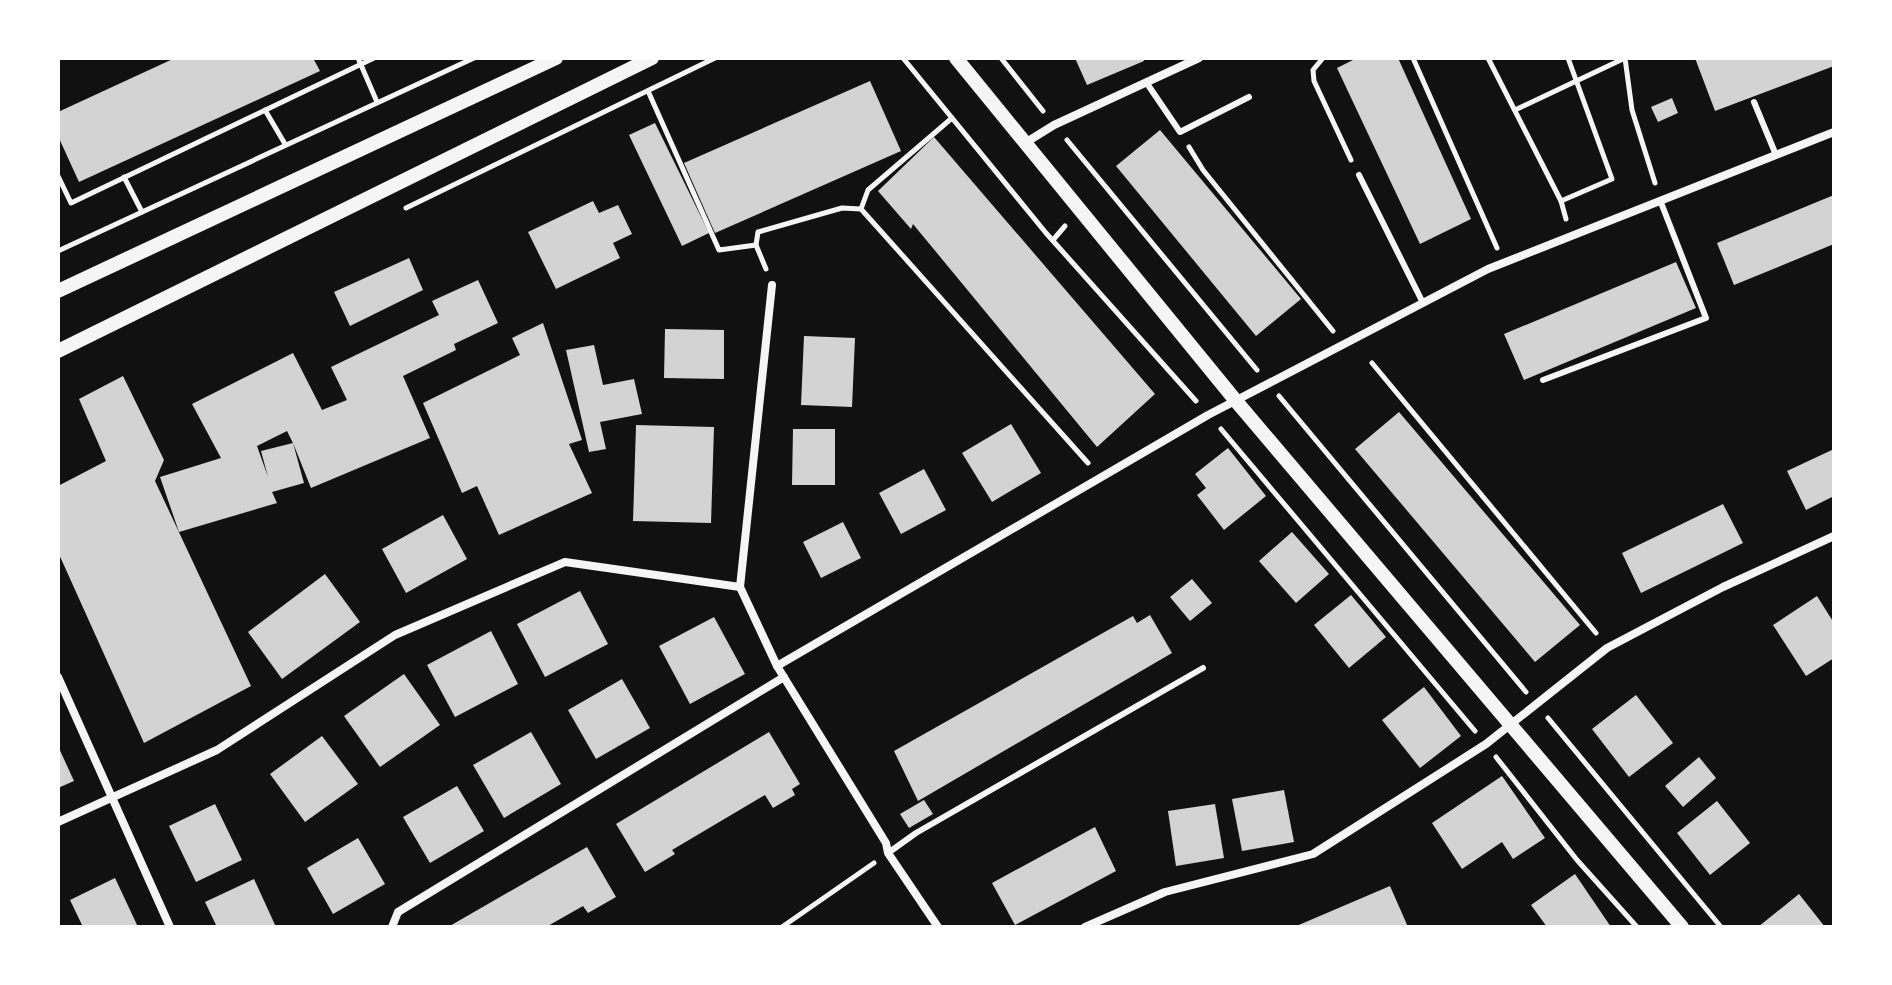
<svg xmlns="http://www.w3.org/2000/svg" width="1892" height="985" viewBox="0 0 1892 985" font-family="Overpass,sans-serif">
  <rect width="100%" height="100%" fill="#111"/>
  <g fill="#d3d3d3" fill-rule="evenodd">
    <polygon points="175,58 313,58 320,71 79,182 58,136 58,112"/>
    <polygon points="1075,58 1143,58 1144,61 1087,85"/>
    <polygon points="1357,58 1398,58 1471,219 1420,244 1337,68"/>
    <polygon points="1695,58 1834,58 1834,66 1715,111"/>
    <polygon points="870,81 901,151 715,233 684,163"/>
    <polygon points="1672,98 1678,113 1658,122 1651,107"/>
    <polygon points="655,123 709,233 682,246 629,135"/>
    <polygon points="1160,130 1301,299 1256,336 1116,166"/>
    <polygon points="934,137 1155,394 1097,447 913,224 911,229 878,191"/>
    <polygon points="1834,195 1834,244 1734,285 1717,243"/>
    <polygon points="593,201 599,213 618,205 632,234 613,243 620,258 556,289 528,232"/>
    <polygon points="409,258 423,290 350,326 334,292"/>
    <polygon points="1676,262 1696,308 1524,380 1504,334"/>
    <path d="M478,280L498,323L454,344L456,350L403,376L430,438L311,488L293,443L304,483L272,492L277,503L179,532L160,477L221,458L192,404L293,353L322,410L347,400L331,367L439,315L432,301ZM287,431L293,443L261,451L268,477L257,446Z"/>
    <polygon points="543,323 582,440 569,444 592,493 499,535 477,486 462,493 423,403 520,355 512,338"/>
    <polygon points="665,329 724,330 724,379 664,378"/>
    <polygon points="804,336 855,338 852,407 801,405"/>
    <polygon points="594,345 603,385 634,379 642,414 600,422 606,449 589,452 566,350"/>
    <polygon points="123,376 164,460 155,481 251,686 144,743 58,552 58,486 106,461 79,399"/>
    <polygon points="1399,412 1580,625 1535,662 1355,449"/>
    <polygon points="1011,424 1041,473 992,502 962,453"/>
    <polygon points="636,425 714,427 711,523 633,521"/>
    <polygon points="793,429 835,429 835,485 792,485"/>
    <polygon points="1228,448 1266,496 1224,530 1197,495 1206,488 1195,474"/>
    <polygon points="1834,449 1834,496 1806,510 1787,471"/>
    <polygon points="924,469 946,510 901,534 879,493"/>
    <polygon points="1723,504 1743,543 1641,593 1622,553"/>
    <polygon points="443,515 467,559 406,593 382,549"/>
    <polygon points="843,522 861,558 821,578 803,542"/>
    <polygon points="1292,532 1329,574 1296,603 1259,561"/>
    <polygon points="325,574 360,622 282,679 248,632"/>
    <polygon points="1192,579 1212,603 1190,621 1170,597"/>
    <polygon points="580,591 608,644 545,677 517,624"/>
    <polygon points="1351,595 1386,637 1349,668 1314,625"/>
    <polygon points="1817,596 1834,623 1834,658 1806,676 1773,625"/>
    <polygon points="1150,615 1172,653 918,801 894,751 1133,616 1137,623"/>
    <polygon points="714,617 745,674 690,704 659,646"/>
    <polygon points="491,631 518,684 455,717 427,665"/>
    <polygon points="404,674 440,725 380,767 344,716"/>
    <polygon points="622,679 650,728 596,759 568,710"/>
    <polygon points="1424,687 1461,736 1420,768 1382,720"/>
    <polygon points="1636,695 1673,743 1629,777 1592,729"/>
    <polygon points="531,732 561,784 504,818 473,765"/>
    <polygon points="769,732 800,784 792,789 795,795 773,808 765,795 672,850 675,854 645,872 616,824"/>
    <polygon points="322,736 358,784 305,822 270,774"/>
    <polygon points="58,746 74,781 58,788"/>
    <polygon points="1699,757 1716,778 1683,807 1665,786"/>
    <polygon points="1502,776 1545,838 1513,859 1502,842 1462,869 1432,823"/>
    <polygon points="457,786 484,831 430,863 403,817"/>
    <polygon points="1284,790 1294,842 1242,851 1232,799"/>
    <polygon points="924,800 933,814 909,828 900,814"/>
    <polygon points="1717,801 1750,843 1710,875 1677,833"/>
    <polygon points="215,804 242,860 196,882 169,826"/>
    <polygon points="1215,804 1224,858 1176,866 1168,811"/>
    <polygon points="1095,827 1116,871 1015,925 992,883"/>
    <polygon points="358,838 385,884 333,914 307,868"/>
    <polygon points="587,847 616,897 588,913 583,906 546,927 448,927"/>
    <polygon points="1575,874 1611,927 1547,927 1531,905"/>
    <polygon points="115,878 138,927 83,927 70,900"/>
    <polygon points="254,879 276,927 217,927 205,902"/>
    <polygon points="1390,886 1408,927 1294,927"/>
    <polygon points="1799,894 1825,927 1758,927"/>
  </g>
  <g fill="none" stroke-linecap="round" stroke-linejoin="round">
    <g stroke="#f5f5f5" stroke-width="5">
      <polyline points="358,58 377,102"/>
      <polyline points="903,58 1046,233 1196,401"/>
      <polyline points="1001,58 1043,111"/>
      <polyline points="1323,58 1313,70 1314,81 1351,160"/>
      <polyline points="1413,58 1497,248"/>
      <polyline points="1488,58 1561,201 1566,219"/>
      <polyline points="648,91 719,250 756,245"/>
      <polyline points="265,110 285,144"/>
      <polyline points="1515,110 1625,58 1632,110 1655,183"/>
      <polyline points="1067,140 1257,370"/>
      <polyline points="1189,147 1203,170 1333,331"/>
      <polyline points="58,176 71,203 374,58"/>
      <polyline points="124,177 142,212"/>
      <polyline points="1561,201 1612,179 1568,58"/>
      <polyline points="406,208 715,58"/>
      <polyline points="861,209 868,190 952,118"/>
      <polyline points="1053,240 1065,226"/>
      <polyline points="58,251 474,58"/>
      <polyline points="766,269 756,245 758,232 842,208 861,209 1088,463"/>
      <polyline points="1372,363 1596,633"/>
      <polyline points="1279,396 1526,692"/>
      <polyline points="1221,429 1475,731"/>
      <polyline points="1548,718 1721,927"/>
      <polyline points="1496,757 1577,860 1637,927"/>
      <polyline points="782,927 874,863"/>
    </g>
    <g stroke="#f5f5f5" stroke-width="6">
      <polyline points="1146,82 1180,132 1249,97"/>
      <polyline points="1754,102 1776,155"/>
      <polyline points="1359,175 1423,303"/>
      <polyline points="1543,380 1706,318 1660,200"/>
      <polyline points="888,853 916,833 1203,668"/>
    </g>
    <g stroke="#f5f5f5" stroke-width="8">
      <polyline points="1025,143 1054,125 1199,58"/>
      <polyline points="772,285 740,587 777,666 886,843 888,853 938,927"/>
      <polyline points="777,666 1208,415 1488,269 1834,132"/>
      <polyline points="58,677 170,927"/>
      <polyline points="58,822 217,750 395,635 565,562 740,587"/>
      <polyline points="392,927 398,912 784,677"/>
      <polyline points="1085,927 1165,892 1313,854 1486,744 1607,648 1723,587 1834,536"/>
    </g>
    <g stroke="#f5f5f5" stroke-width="14">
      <polyline points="956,58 1236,401 1682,927"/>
      <polyline points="58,291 556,58"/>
      <polyline points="58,351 652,58"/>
    </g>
  </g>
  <rect width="1892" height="985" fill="none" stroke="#ffffff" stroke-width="120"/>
</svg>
